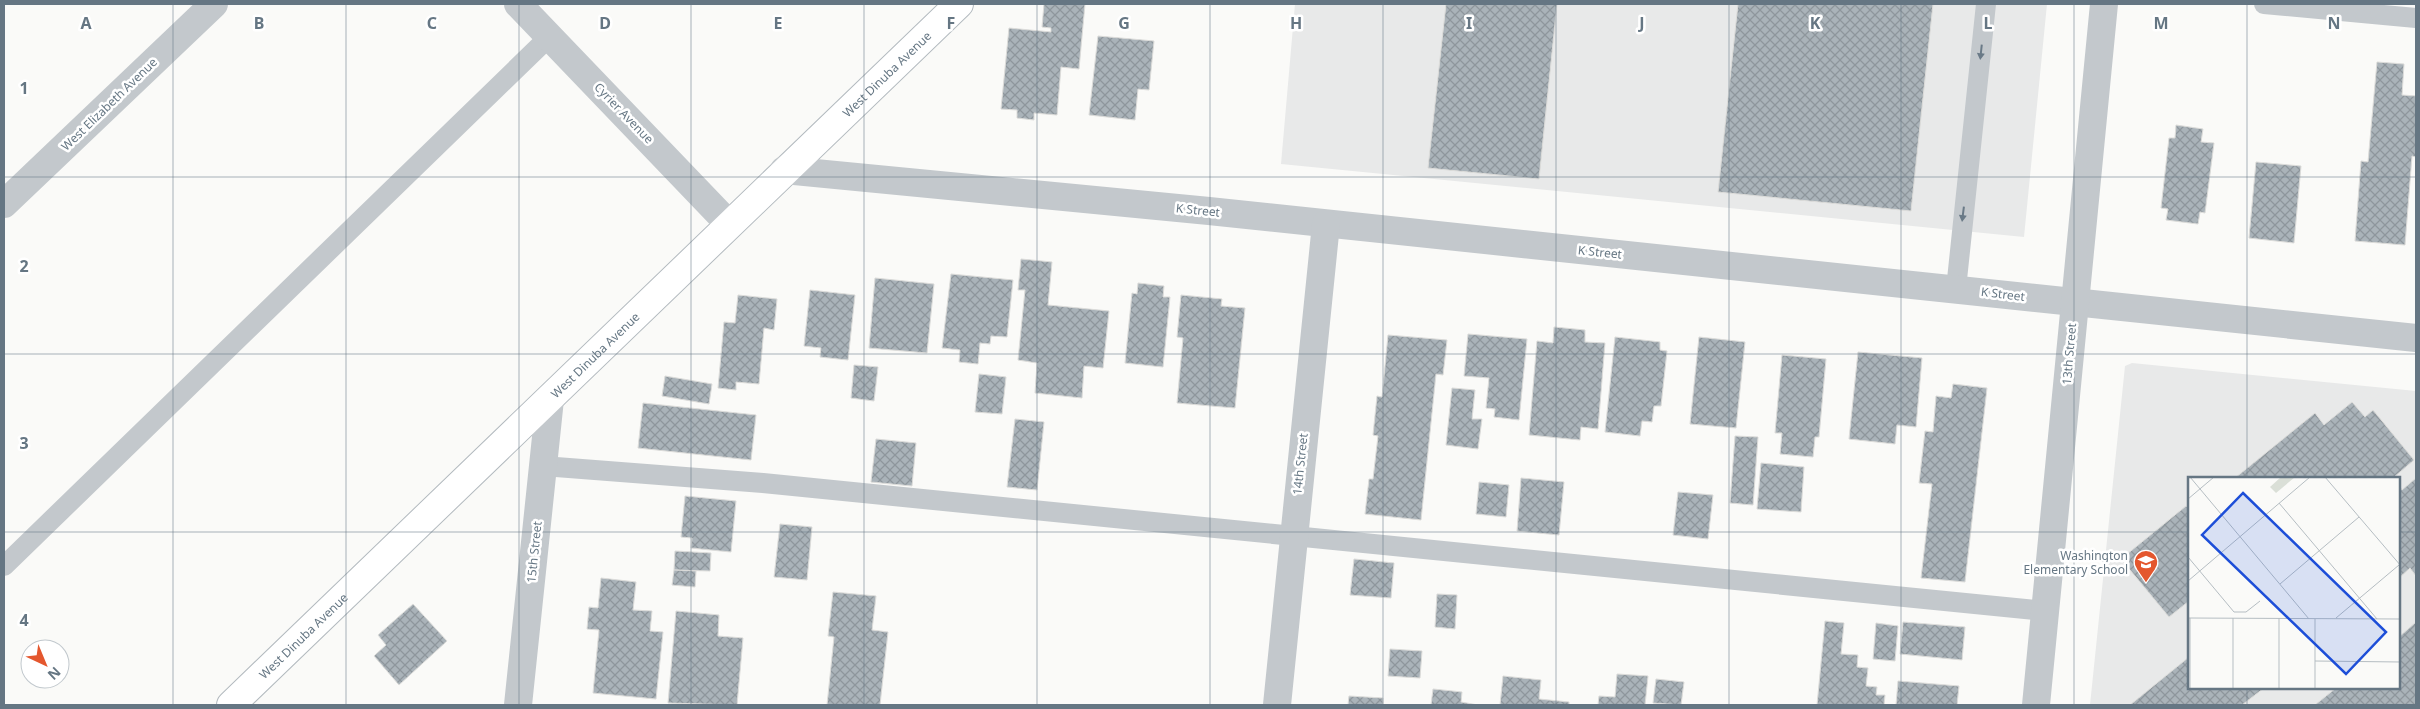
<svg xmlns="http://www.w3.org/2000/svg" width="2420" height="709" viewBox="0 0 2420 709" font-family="'Noto Sans',sans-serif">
  <defs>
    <pattern id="building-cross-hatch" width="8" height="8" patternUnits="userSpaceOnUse" patternTransform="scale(1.25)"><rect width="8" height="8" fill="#aab3b9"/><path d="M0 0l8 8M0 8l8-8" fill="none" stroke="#8e969c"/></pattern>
  </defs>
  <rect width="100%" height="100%" fill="#fafaf8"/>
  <g fill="#e8e9e9" fill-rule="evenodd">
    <polygon points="1295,4 2047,4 2024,237 1281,164"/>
    <path d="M2132,363L2416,391V705H2090L2125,366ZM2189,478H2399V688H2189Z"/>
  </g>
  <g fill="url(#building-cross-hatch)" stroke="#dcdcda">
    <polygon points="1044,4 1085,4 1079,69 1061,67 1057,115 1034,113 1034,120 1017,118 1017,110 1001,109 1009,28 1051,32 1051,28 1042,27"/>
    <polygon points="1446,4 1557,4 1539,179 1428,168"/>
    <polygon points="1738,4 1933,4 1911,211 1718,192"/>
    <polygon points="1098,36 1154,41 1149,90 1138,89 1135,120 1089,115"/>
    <polygon points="2377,62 2404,64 2402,95 2416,96 2416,157 2412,156 2405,245 2355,241 2361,161 2368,162"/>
    <polygon points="2176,125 2203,129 2201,142 2214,143 2205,213 2200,212 2198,224 2166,220 2168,209 2161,208 2169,138 2175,138"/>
    <polygon points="2256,162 2301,166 2294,243 2249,238"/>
    <polygon points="1021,259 1052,262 1048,305 1109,311 1103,368 1084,366 1082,398 1035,393 1037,363 1018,360 1025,290 1018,290"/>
    <polygon points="951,274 1013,280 1007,337 991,336 990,344 980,343 978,364 959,362 960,350 942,348"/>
    <polygon points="875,278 934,284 927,353 869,348"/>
    <polygon points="1138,283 1164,286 1163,297 1170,297 1163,367 1125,363 1132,293 1137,294"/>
    <polygon points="810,290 855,295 848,360 820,357 821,348 804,346"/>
    <polygon points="738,295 777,299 774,330 764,328 759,384 736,382 736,390 718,388 724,322 735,323"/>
    <polygon points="1181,295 1222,299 1221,306 1245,308 1235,408 1177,403 1183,338 1177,337"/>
    <polygon points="1554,327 1585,330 1585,342 1605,343 1598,429 1581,427 1580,440 1529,435 1537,341 1553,343"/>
    <polygon points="1468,334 1527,339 1519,420 1494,417 1495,409 1486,408 1489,378 1464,376"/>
    <polygon points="1388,335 1447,340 1443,375 1436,374 1421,520 1365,514 1369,479 1373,479 1378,436 1373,435 1377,396 1382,397"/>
    <polygon points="1615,337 1660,342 1660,350 1667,351 1661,406 1654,406 1652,422 1642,421 1640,436 1605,432"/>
    <polygon points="1699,337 1745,342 1736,428 1690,424"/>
    <polygon points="1858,352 1922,358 1916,427 1897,425 1895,444 1849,439"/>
    <polygon points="1782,355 1826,359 1819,437 1815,437 1813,457 1780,454 1782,433 1775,433"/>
    <polygon points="854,365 878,367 874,401 851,398"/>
    <polygon points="979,374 1006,377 1002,414 975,412"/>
    <polygon points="665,376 712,384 709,404 662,396"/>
    <polygon points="1953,384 1987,388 1965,582 1921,578 1932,484 1919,483 1925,431 1933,432 1936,396 1951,398"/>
    <polygon points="1452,388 1475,390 1472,419 1482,419 1478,449 1446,445"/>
    <polygon points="2352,402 2365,417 2373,410 2414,460 2393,478 2235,478 2315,413 2324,425"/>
    <polygon points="643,403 756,415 751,460 638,448"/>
    <polygon points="1015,419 1044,422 1037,490 1007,487"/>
    <polygon points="1735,436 1758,437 1753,505 1730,503"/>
    <polygon points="876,439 916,443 912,486 871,482"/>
    <polygon points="1761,463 1804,467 1801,512 1757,509"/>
    <polygon points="1521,478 1564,482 1559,535 1517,531"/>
    <polygon points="2416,478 2416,576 2410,568 2399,578 2399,485 2402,490"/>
    <polygon points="1479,482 1509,485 1506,517 1476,514"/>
    <polygon points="1678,492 1713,495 1708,539 1673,535"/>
    <polygon points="685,496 736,501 731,552 691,548 692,538 681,537"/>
    <polygon points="2186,506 2189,509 2189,601 2169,617 2121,559"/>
    <polygon points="780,524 812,527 807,580 774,577"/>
    <polygon points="675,551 711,553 710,571 674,570"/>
    <polygon points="1354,559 1394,563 1391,598 1350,595"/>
    <polygon points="674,570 696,571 695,587 672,585"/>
    <polygon points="601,578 636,582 633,610 652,611 650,631 663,632 656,699 593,693 599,630 587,629 589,607 598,608"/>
    <polygon points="833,592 876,596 872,630 888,632 880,705 827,705 834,637 828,636"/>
    <polygon points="1437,594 1457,595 1455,629 1435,627"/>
    <polygon points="413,604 447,641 399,685 374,656 386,645 378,635"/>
    <polygon points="676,611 719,615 718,636 743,638 737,705 668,703"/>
    <polygon points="1825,621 1844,623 1841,654 1858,655 1857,667 1868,668 1866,686 1877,687 1876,695 1885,695 1884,705 1817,705"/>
    <polygon points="1903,622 1965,627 1962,660 1900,654"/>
    <polygon points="2416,622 2416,705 2315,705 2336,688 2399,688 2399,637"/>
    <polygon points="1876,623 1898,626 1895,661 1873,659"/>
    <polygon points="1390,649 1422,651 1420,678 1388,676"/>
    <polygon points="2189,657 2189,688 2264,688 2242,705 2130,705"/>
    <polygon points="1617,674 1648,676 1645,705 1598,705 1599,696 1615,697"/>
    <polygon points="1503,676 1541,680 1539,699 1569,702 1569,705 1500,705"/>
    <polygon points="1656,679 1684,682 1681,705 1653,703"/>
    <polygon points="1898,681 1959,686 1957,705 1896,705"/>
    <polygon points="1433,689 1462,692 1461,702 1478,705 1431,705"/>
    <polygon points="1349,696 1383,698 1383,705 1348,705"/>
  </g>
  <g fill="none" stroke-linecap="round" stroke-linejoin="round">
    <g stroke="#b3babf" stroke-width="30">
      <g id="secondary">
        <path id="s1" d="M231,705L959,4"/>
      </g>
    </g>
    <g stroke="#c3c8cc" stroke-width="20">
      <polyline points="2264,4 2416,18"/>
      <polyline points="1956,289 1986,4"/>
      <polyline points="543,466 763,483 2045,611"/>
      <polyline points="4,566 550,36"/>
    </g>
    <g stroke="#c3c8cc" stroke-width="28">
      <polyline points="518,4 728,223"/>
      <polyline points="784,170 1209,211 2416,338"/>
      <polyline points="4,204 214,4"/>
      <polyline points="518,705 550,399"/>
      <polyline points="1277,705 1326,224"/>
      <polyline points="2036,705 2104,4"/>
    </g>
    <use href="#secondary" stroke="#fff" stroke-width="28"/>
  </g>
  <defs><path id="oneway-solid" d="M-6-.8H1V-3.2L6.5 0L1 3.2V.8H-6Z" transform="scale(1.25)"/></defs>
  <g fill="#6a7a87">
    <use href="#oneway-solid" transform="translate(1981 52) rotate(96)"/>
    <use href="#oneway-solid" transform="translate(1963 214) rotate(97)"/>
  </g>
  <path fill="none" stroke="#657683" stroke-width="1" stroke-opacity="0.55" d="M173,4V705M346,4V705M519,4V705M691,4V705M864,4V705M1037,4V705M1210,4V705M1383,4V705M1556,4V705M1729,4V705M1901,4V705M2074,4V705M2247,4V478M4,177H2416M4,354H2416M4,532H2189M2399,532H2416M2247,688V705"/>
  <defs>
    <g id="school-pin" transform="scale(1.25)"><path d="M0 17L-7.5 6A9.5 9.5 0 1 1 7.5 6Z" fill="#e4572e" stroke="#fff"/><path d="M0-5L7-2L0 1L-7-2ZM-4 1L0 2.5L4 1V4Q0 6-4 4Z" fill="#fff"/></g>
  </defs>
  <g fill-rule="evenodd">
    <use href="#school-pin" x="2146" y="562"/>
  </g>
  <g text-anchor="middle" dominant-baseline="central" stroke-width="5" stroke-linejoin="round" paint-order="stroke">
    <g font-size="12" fill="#657683" stroke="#fff">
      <text stroke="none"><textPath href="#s1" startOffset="910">West Dinuba Avenue</textPath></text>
      <text transform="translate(109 104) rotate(-44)">West Elizabeth Avenue</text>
      <text transform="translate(624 113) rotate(46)">Cyrier Avenue</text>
      <text transform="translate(1198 210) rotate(6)">K Street</text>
      <text transform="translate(1600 252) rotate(6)">K Street</text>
      <text transform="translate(2003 294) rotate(7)">K Street</text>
      <text transform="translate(2069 354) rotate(-85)">13th Street</text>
      <text stroke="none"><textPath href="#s1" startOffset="505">West Dinuba Avenue</textPath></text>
      <text transform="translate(1300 464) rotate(-84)">14th Street</text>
      <text transform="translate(534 552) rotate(-84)">15th Street</text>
      <text stroke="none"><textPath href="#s1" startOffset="100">West Dinuba Avenue</textPath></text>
    </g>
    <g font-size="12" fill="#657683" stroke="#fff" text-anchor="end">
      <text x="2128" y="555">Washington<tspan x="2128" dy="14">Elementary School</tspan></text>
    </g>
  </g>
  <g transform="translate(2188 477)">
    <rect width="212" height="212" fill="#fafaf8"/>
    <path d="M93,0H107L88,16L82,10Z" fill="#dadfd7"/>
    <path fill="none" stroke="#b5bdc2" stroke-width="1" d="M2,0L121,142M137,0L213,89M0,22L26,0M91,26L189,142M0,80L46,135H58L72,124M0,104L122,0M92,107L171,40M0,141L213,142M91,141V212M148,141L211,88M127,142V212M127,184L213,185M2,212V141M45,212V141"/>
    <path fill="#1d4ed8" fill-opacity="0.15" stroke="#1d4ed8" stroke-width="2.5" d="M55,16L198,155L158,197L14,58Z"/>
    <rect width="212" height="212" fill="none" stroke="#657683" stroke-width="2.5"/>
  </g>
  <g font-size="16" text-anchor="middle" font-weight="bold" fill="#657683" stroke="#fff" stroke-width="5" stroke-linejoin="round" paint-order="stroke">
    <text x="86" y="29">A</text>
    <text x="259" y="29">B</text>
    <text x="432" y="29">C</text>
    <text x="605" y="29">D</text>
    <text x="778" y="29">E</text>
    <text x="951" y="29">F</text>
    <text x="1124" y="29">G</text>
    <text x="1296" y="29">H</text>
    <text x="1469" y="29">I</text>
    <text x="1642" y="29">J</text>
    <text x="1815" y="29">K</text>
    <text x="1988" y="29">L</text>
    <text x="2161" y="29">M</text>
    <text x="2334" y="29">N</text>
    <text x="24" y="94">1</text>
    <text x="24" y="272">2</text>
    <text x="24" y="449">3</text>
    <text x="24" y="626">4</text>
  </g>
  <rect width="2420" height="709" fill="none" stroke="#657683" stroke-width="10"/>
  <g transform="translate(45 664) rotate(136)"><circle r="24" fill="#ffffff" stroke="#c1c8cd"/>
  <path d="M0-4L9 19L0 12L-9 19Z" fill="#e4572e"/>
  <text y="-8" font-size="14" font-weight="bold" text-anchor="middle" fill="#657683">N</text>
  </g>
</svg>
